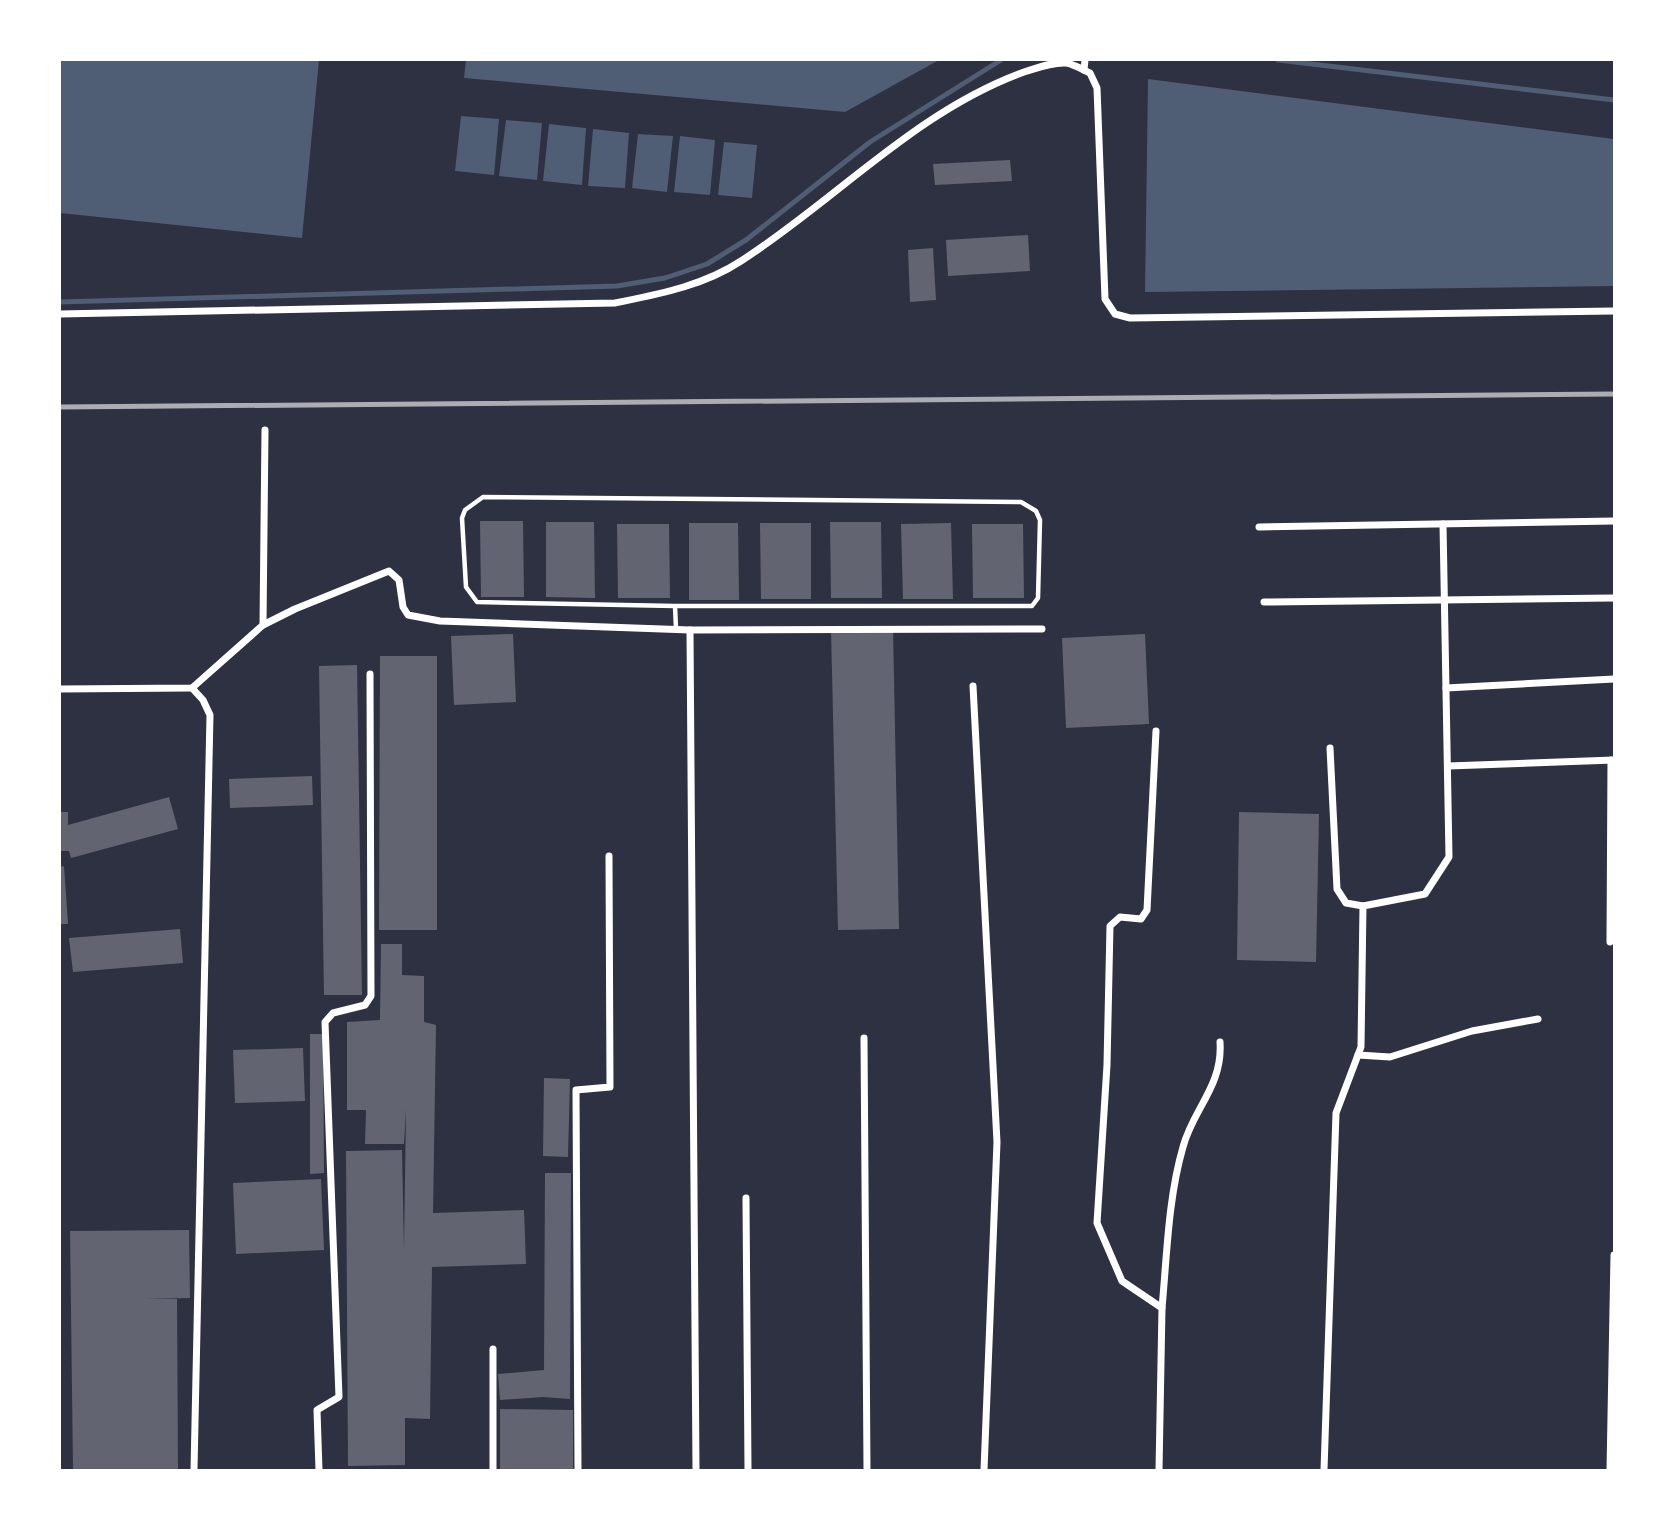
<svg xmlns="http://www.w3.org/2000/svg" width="1674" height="1530" viewBox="0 0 1674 1530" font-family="'Varela Round',sans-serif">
  <rect width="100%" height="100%" fill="#2d3142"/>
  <g fill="#4f5d75">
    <polygon points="60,60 319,60 302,238 60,213"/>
    <polygon points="466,60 939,60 845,112 464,78"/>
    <polygon points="1148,79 1614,139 1614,286 1145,292"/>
    <polygon points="461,116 499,119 494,175 455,171"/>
    <polygon points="506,120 542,123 537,180 499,176"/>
    <polygon points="549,124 586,128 582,185 543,181"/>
    <polygon points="593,129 629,133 625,188 588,186"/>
    <polygon points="638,134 673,136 667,192 632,188"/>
    <polygon points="680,136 715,140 710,195 674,192"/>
    <polygon points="724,142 757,145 752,198 718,195"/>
  </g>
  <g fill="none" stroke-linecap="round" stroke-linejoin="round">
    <g stroke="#4f5d75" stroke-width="5">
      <polyline points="1278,60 1614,100"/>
      <polyline points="60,302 617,286 665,278 707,264 746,240 870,142 1001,60"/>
    </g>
  </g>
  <g fill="#626471">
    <polygon points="1010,160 1012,181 935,185 933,164"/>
    <polygon points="1028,235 1030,271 948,276 946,240"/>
    <polygon points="933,248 936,300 910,302 908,250"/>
    <polygon points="480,521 523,521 524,597 481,597"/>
    <polygon points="546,522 594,522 595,598 546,597"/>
    <polygon points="830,522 881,522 882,598 831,598"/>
    <polygon points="689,523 738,523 739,600 689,600"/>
    <polygon points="760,523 811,523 811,599 761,599"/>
    <polygon points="951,523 953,599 903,599 901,524"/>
    <polygon points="617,524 669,524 670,598 618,598"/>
    <polygon points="972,524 1023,524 1024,598 973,598"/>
    <polygon points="893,628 899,929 838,930 831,629"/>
    <polygon points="513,634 516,702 454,705 451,636"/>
    <polygon points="1145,634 1149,724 1066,728 1062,638"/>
    <polygon points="380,656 437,656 437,930 379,930"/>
    <polygon points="357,665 362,995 324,995 319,666"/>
    <polygon points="312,776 313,805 230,808 229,779"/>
    <polygon points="169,797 178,829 71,858 69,851 60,851 60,812 68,812 68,825"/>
    <polygon points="1239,812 1319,814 1316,962 1237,960"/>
    <polygon points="64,866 68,924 60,924 60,867"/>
    <polygon points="180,929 183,963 73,972 69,938"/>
    <polygon points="381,944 402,944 402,975 424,976 424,1022 436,1025 433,1213 524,1210 526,1264 432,1267 430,1419 405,1418 405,1465 348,1466 346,1151 402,1150 404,1249 406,1109 404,1144 365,1144 366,1110 347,1110 347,1022 380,1020"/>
    <polygon points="310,1034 323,1034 324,1173 310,1174"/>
    <polygon points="303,1048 305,1101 235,1103 233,1050"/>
    <polygon points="544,1078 570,1079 568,1157 543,1156"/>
    <polygon points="545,1173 571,1173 570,1399 543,1397 500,1400 498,1374 544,1370"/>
    <polygon points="321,1179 324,1250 236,1254 233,1183"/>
    <polygon points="189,1230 190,1298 146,1299 177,1299 178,1470 73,1470 70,1231"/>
    <polygon points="500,1409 573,1410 573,1470 500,1470"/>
  </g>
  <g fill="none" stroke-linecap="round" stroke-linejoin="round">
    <polyline stroke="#fff" stroke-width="4.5" points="675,606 477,602 466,587 462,518 465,510 483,497 1021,502 1036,511 1040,520 1038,598 1032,606 675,606 676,629"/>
    <g stroke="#fff" stroke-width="7">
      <polyline points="1084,70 1085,60"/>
      <path d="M60,314L615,303C659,294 703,286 741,261C836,200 916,111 1024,72C1037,68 1052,62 1066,63C1074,64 1083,70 1090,73L1097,88L1105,299L1115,314L1130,318L1614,311"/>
      <polyline points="1259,527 1614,521"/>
      <polyline points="1264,602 1614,598"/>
      <polyline points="263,625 265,430"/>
      <polyline points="690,630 696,1470"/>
      <polyline points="973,686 997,1142 984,1470"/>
      <polyline points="192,688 203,700 210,715 194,1470"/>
      <polyline points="1446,688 1614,679"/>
      <polyline points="60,689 192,688 263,625 295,609 389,571 399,580 403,607 408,615 440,621 690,630 1042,629"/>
      <polyline points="1156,731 1147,910 1141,919 1120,917 1110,926 1107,1065 1097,1223 1122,1281 1162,1308 1159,1470"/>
      <polyline points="1448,766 1614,760"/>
      <polyline points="1363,906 1425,894 1449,857 1443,524"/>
      <polyline points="1610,942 1611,760"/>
      <polyline points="864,1038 867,1470"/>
      <polyline points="1358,1055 1390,1057 1472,1031 1538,1019"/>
      <polyline points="746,1198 748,1470"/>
      <path d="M1162,1308C1167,1255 1168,1199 1183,1147C1193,1109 1223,1086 1220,1042"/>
      <polyline points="319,1470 317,1410 339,1397 325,1022 333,1013 365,1005 371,996 370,674"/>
      <polyline points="493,1470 493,1349"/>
      <polyline points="578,1470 576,1090 610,1087 609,856"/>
      <polyline points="1324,1470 1336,1113 1361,1047 1363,906 1346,903 1337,889 1330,748"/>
      <polyline points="1610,1470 1614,1255"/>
    </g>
    <polyline stroke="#abadb3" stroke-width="5" points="60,407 1614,394"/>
  </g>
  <rect width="1674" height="1530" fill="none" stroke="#ffffff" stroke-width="122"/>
</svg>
